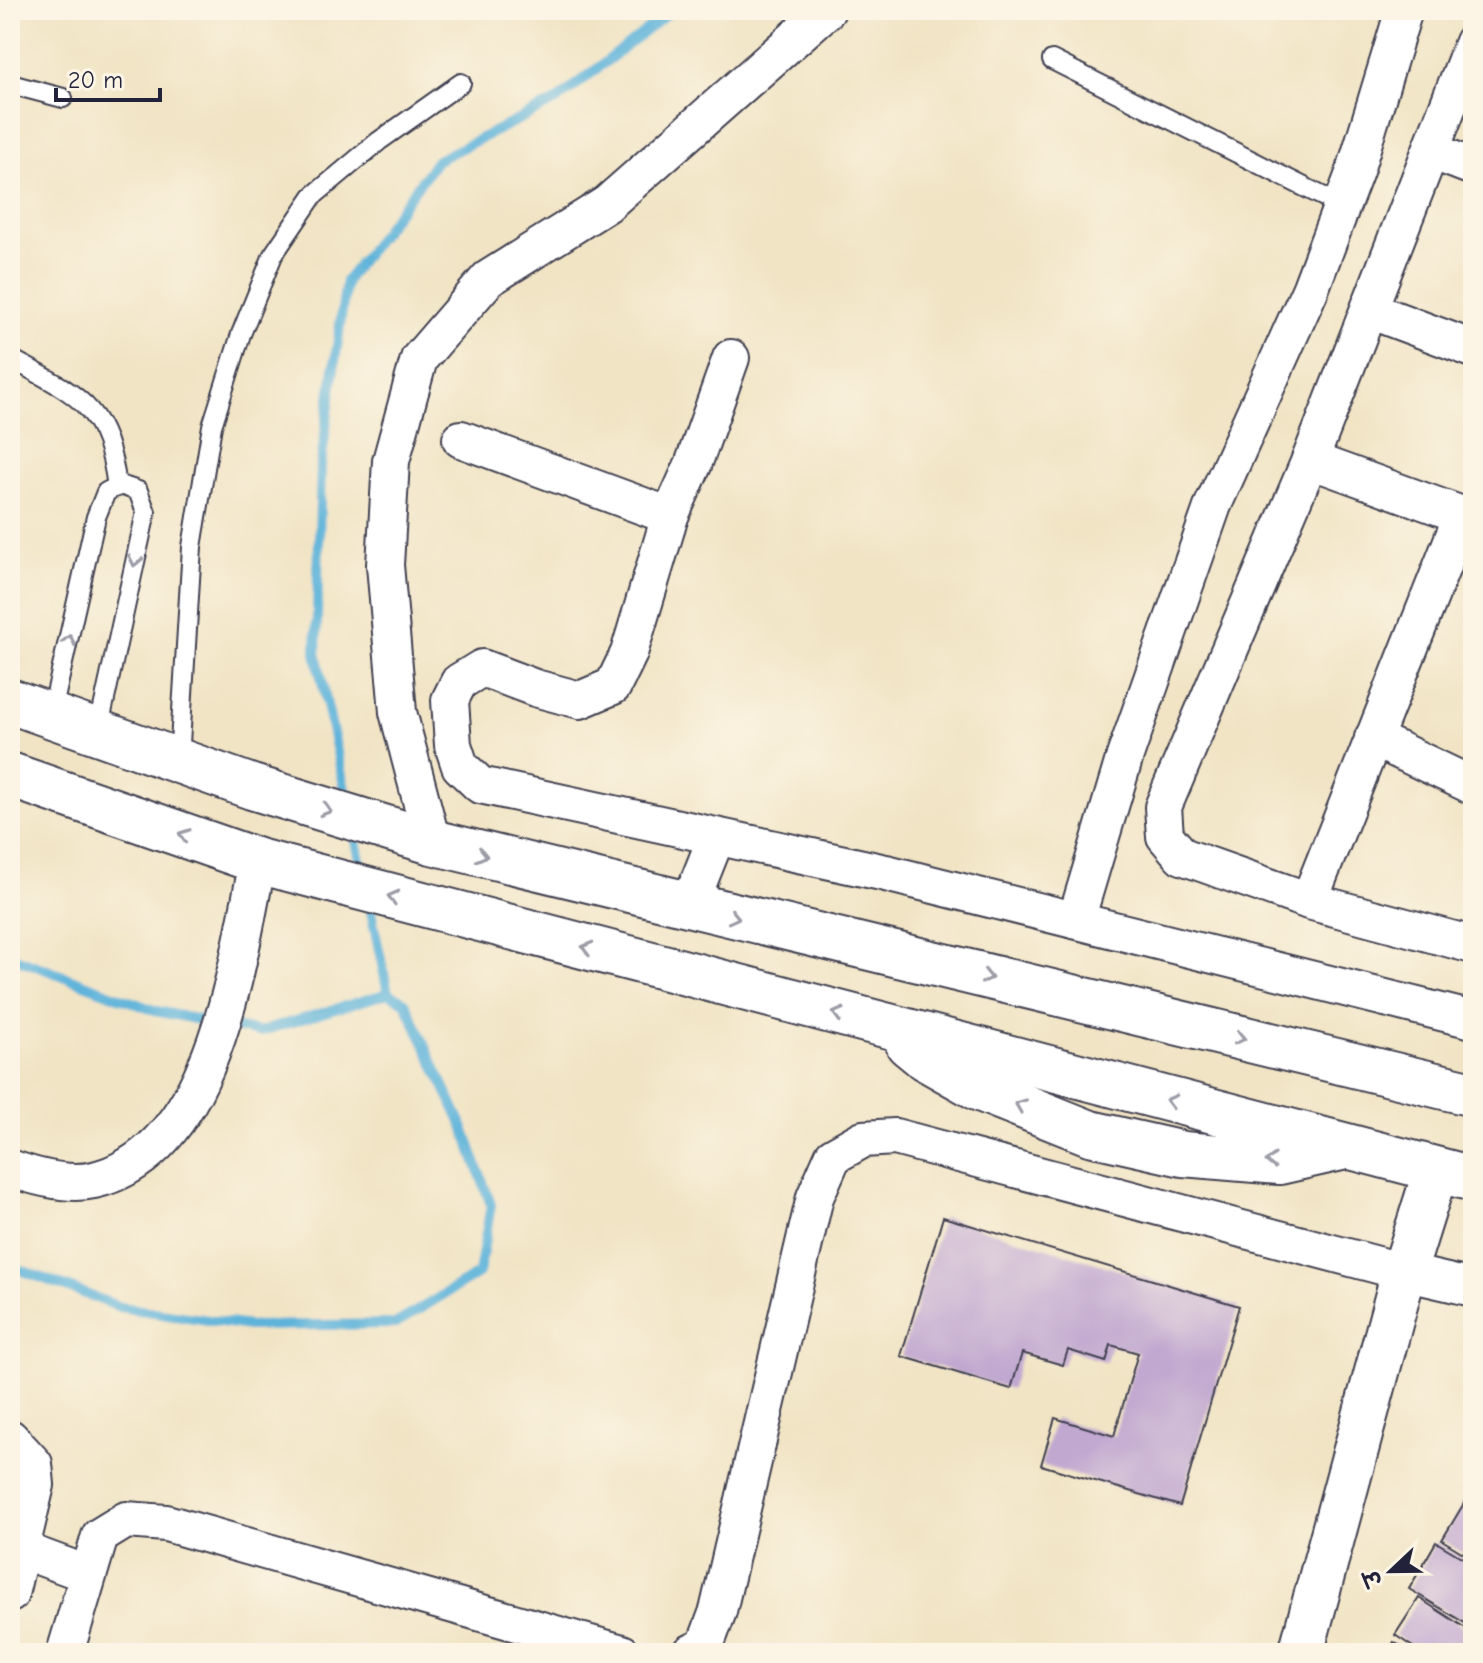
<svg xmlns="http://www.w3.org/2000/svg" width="1483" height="1663" viewBox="0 0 1483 1663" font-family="'Comic Neue','Playpen Sans Deva',sans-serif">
  <rect width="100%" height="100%" fill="#fcf5e5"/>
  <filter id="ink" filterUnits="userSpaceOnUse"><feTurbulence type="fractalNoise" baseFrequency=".0125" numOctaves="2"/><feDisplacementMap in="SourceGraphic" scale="16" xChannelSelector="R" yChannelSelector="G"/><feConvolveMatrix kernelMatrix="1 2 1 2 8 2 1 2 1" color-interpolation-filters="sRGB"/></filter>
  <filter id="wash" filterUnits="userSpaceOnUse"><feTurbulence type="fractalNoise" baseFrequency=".006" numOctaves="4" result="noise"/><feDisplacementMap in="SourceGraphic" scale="32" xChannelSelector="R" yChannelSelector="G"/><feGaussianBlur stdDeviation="1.8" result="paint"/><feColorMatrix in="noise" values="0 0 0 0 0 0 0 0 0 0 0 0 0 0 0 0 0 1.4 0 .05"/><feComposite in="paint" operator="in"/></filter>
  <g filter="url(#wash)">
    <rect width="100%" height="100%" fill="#f1e4c5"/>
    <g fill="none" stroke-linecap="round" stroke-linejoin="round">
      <g stroke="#5db3da" stroke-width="10">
        <polyline points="348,804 316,653 321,464 346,281 437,160 556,101 672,10"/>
        <polyline points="354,832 364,878"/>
        <polyline points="10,956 156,1011 259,1032 388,993"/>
        <polyline points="10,1266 120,1307 249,1326 395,1324 479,1273 491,1205 465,1131 405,1002 388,993 369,902"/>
      </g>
    </g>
    <g id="blocks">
      <g fill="#c1a8d0">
        <polygon points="1473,70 1473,117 1453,110"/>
        <polygon points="943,1217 1239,1306 1180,1506 1041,1465 1055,1418 1114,1436 1138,1353 1111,1345 1106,1362 1068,1350 1063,1365 1022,1353 1011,1389 901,1356"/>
        <polygon points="1469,1495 1473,1497 1473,1559 1442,1540"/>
        <polygon points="1436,1542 1473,1564 1473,1628 1409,1589"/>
        <polygon points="1419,1598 1473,1633 1473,1653 1422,1653 1395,1635"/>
        <polygon points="1394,1642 1411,1653 1387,1653"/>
      </g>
    </g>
  </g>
  <g filter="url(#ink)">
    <use href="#blocks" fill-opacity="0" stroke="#413f50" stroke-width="2"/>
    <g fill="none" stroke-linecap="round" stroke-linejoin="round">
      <g stroke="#413f50" stroke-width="22">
        <g id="service">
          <polyline points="1052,60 1342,206"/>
          <polyline points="10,84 63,98"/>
          <path d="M10,358C78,396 106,403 117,487"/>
          <polyline points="51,716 96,517 106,492 120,485 138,491 146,512 98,731"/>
          <polyline points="179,760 192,547 212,426 241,334 273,255 313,196 379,141 461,83"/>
        </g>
      </g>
      <g stroke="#413f50" stroke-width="40">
        <g id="minor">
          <polyline points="1473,42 1310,460 1163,807 1165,836 1182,856 1309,901 1473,945"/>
          <polyline points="1431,151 1473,167"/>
          <polyline points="1369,310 1473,349"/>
          <polyline points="731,358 693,465 670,516 629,653 613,686 580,700 535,688 482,668 459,682 450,700 453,745 460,766 480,785 886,873 1473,1020"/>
          <polyline points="461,439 670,516"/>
          <polyline points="1310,460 1473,519"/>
          <polyline points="1373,738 1473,786"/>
          <polyline points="432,842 398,712 385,565 391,461 419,359 488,279 607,204 827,10"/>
          <polyline points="1309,901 1462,516"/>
          <polyline points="689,906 716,838"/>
          <polyline points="1076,920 1125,756 1213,505 1310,290 1355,171 1404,10"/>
          <path d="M10,1168C35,1177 68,1186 94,1180C215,1151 237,962 258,861"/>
          <polyline points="10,1438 34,1464 36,1485 10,1594"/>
          <polyline points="22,1550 87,1574"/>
          <polyline points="65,1653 100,1536 126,1520 166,1523 622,1653"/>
          <polyline points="691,1653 705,1646 718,1611 815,1197 833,1156 863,1139 895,1137 1404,1272 1473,1288"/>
        </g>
      </g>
      <g stroke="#413f50" stroke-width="48">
        <g id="tertiary">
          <polyline points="10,701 252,787 432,842 1473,1094"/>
          <polyline points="10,775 258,861 1473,1179"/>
          <polyline points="908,1044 925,1058 980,1089 1090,1133 1183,1154 1279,1162 1341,1148"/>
          <polyline points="1301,1653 1404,1272 1436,1170"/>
        </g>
      </g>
      <use href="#service" stroke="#fff" stroke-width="18"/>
      <use href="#minor" stroke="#fff" stroke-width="36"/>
      <use href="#tertiary" stroke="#fff" stroke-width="44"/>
    </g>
    <defs><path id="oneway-chevron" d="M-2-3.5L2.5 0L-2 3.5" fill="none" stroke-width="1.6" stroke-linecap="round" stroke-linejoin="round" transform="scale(2)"/></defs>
    <g stroke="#9c9ca7">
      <use href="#oneway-chevron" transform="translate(135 561) rotate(102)"/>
      <use href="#oneway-chevron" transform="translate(69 640) rotate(-77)"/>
      <use href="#oneway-chevron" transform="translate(326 810) rotate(17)"/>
      <use href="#oneway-chevron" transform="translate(184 835) rotate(-161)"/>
      <use href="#oneway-chevron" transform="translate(482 855) rotate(14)"/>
      <use href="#oneway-chevron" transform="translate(393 897) rotate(-165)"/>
      <use href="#oneway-chevron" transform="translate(734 917) rotate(13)"/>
      <use href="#oneway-chevron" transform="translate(587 948) rotate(-165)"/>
      <use href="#oneway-chevron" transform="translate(987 977) rotate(13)"/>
      <use href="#oneway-chevron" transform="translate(838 1014) rotate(-165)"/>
      <use href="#oneway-chevron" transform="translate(1240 1038) rotate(13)"/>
      <use href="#oneway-chevron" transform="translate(1171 1101) rotate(-165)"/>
      <use href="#oneway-chevron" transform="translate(1020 1105) rotate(-158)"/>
      <use href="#oneway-chevron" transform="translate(1271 1161) rotate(-179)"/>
    </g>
  </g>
  <rect width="1483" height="1663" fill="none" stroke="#fcf5e5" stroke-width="40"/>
  <g transform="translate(1391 1571) rotate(248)" stroke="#fcf5e5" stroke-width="6" paint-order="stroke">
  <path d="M0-6L14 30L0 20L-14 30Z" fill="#22223b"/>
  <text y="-12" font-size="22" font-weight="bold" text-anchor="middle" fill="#22223b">उ</text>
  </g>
  <path d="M56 88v12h104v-12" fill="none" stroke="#22223b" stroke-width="4"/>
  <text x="68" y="88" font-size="24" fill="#22223b" stroke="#fcf5e5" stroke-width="6" paint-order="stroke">20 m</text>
</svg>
